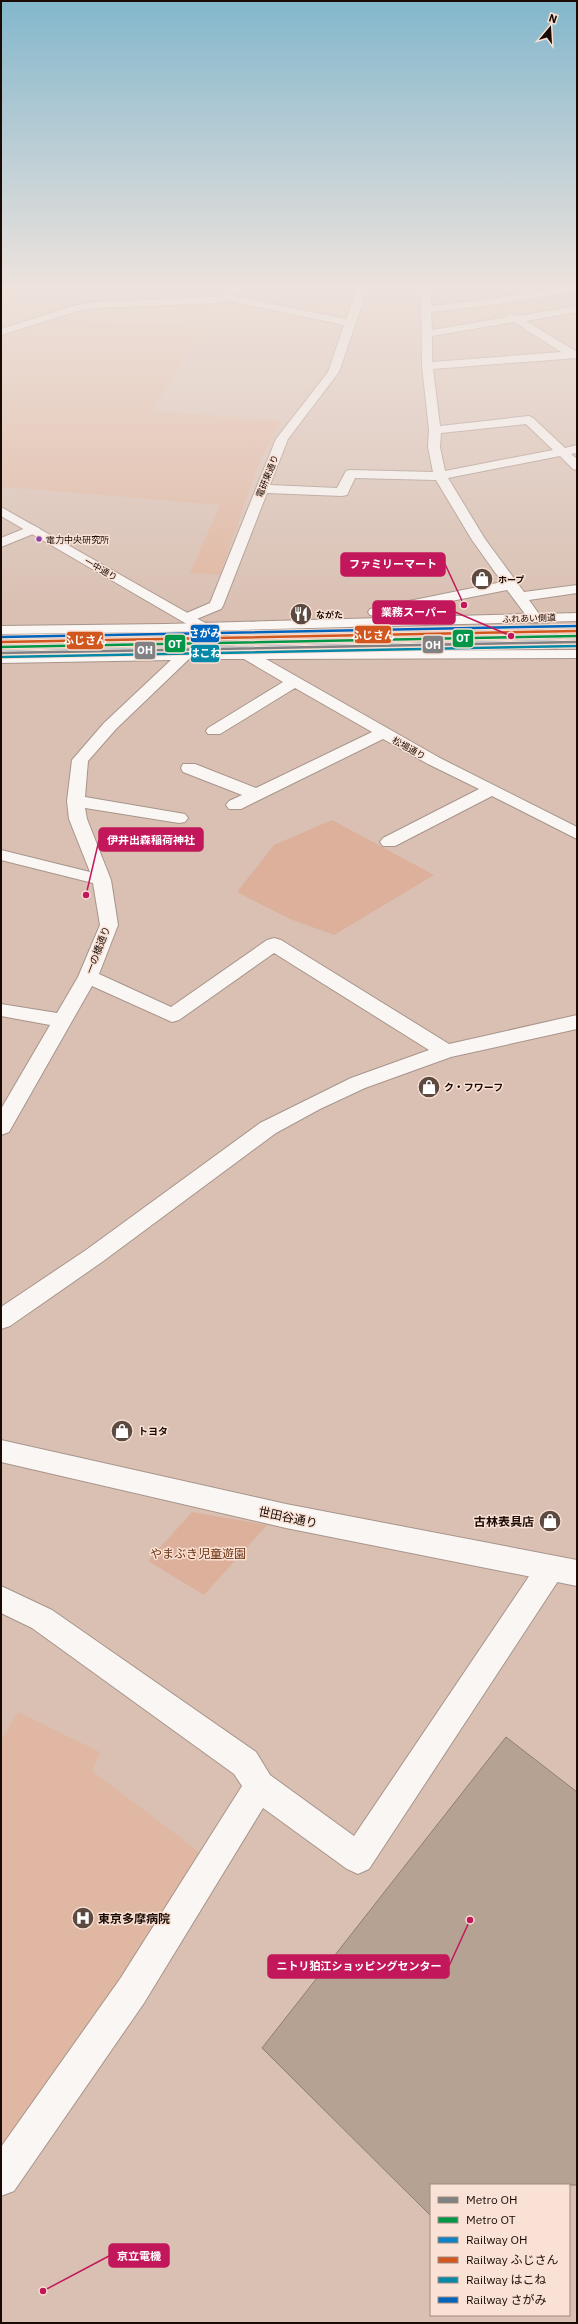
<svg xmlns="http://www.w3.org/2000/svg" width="578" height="2324" viewBox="0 0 578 2324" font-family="'IBM Plex Sans','Noto Sans JP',sans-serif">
  <rect width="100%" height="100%" fill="#d9c0b3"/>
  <g fill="#dfb7a2">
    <polygon points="54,319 202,329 152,411 281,421 257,468 220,575 190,573 220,505 5,487 1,489 1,336"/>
    <polygon points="18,1712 100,1752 92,1771 202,1854 127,1982 1,2154 1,1741"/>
  </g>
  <g fill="#dcb09a">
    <polygon points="332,820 434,875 334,935 290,919 237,892 274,845"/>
    <polygon points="192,1512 267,1525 204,1595 148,1561"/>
  </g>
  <polygon fill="#b6a293" stroke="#8e7d72" points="506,1737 577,1792 577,2185 431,2185 431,2216 262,2048"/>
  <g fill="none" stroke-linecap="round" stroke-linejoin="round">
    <polyline stroke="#bca599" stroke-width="15" stroke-dasharray="15 8" stroke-linecap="butt" points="535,618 565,654"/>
    <polyline stroke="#bca599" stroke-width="15" stroke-dasharray="15 8" stroke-linecap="butt" points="202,627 246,654"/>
    <g stroke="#a8948a" stroke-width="2">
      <g id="minor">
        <path d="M240,284H252L232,296L346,319L356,293L362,284H372L366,293L339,372L288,439L270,485L337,488L346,471L350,470L433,472L428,447L429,430L422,366L421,284H431V306L491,299L577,285V291L491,305L431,312L432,330L507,317V314L518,316L577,306V312L526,321L577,352V358L433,369L440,426L529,416L533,418L565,448L577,445V453L571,454L577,459V470L573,469L560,456L448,478L485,539L524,592L577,585V593L529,600L539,614L577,613V621L165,632L1,634V626L165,624L525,614L507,590L375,616L370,615L368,612L370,609L502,582L472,540L436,480L355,478L347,495L342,496L267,493L223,606L221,609L192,621H182L180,618L182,615L210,603L276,439L328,372L344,325L224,300L217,303L97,308L78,311L1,335V329L77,305L97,302L215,297ZM514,322L561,352L432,362V336ZM526,424L553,450L445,471L440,447L441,433Z"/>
        <polygon points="33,525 40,529 38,532 1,547 1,538"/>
        <polygon points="577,650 577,658 266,659 440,758 577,827 577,839 492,796 395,846 383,846 380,842 383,838 479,789 428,764 383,739 241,809 229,809 226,805 229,801 242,795 183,772 181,768 183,764 195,764 256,788 372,732 295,688 220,734 208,734 206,731 208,728 283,682 244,659 189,659 116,729 88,761 85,797 179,813 185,814 188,818 185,822 179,823 85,808 87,819 111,880 118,925 99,974 171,1007 267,940 274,938 281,940 449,1044 577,1015 577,1029 451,1057 365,1088 320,1109 276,1133 102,1262 10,1326 1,1329 1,1307 86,1250 260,1123 351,1078 429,1050 274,953 179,1020 172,1022 92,986 9,1132 1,1135 1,1109 50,1025 1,1016 1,1004 57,1013 78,977 100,925 93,883 1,860 1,850 90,872 69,819 67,801 72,760 104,723 171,660 1,663 1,653 185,651"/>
        <polygon points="550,1557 560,1560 564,1569 560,1578 369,1869 358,1874 347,1869 263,1808 144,2003 14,2191 1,2196 1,2147 120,1979 242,1786 234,1774 32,1628 1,1613 1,1586 52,1610 256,1752 270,1775 354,1836 540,1560"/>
      </g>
    </g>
    <g stroke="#a8948a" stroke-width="2">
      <polygon id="tertiary" points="1,507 207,624 209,627 207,630 197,630 1,516"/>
    </g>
    <g stroke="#a8948a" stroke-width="2">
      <polygon id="primary" points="1,1440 286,1504 577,1560 577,1586 286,1528 1,1462"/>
    </g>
    <use href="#minor" fill="#f9f6f4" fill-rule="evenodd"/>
    <use href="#tertiary" fill="#f9f6f4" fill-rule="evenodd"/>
    <use href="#primary" fill="#f9f6f4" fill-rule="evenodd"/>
    <g stroke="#f9e1d5" stroke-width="4.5">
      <polyline id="rail-1" points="1,652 577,641"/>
    </g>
    <g stroke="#f9e1d5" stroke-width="4.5">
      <polyline id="rail-2" points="1,642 577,631"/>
    </g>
    <g stroke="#f9e1d5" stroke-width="4.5">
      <polyline id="rail-3" points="1,657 577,646"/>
    </g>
    <g stroke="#f9e1d5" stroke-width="4.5">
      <polyline id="rail-4" points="1,637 577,626"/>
    </g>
    <use href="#rail-1" stroke="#0d82c7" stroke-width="2.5"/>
    <use href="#rail-2" stroke="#d1571e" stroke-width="2.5"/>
    <use href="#rail-3" stroke="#0589a6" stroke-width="2.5"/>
    <use href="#rail-4" stroke="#0065bd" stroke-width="2.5"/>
    <g stroke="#f9e1d5" stroke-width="4.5">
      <polyline id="metro-1" points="1,653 577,642"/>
    </g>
    <g stroke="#f9e1d5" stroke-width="4.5">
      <polyline id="metro-2" points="1,647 577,636"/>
    </g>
    <use href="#metro-1" stroke="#818082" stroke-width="2.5"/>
    <use href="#metro-2" stroke="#029648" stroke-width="2.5"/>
  </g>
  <linearGradient id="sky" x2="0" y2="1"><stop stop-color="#83b7cc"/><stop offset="0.47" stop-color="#eee3dd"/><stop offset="1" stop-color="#eee3dd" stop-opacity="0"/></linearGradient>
  <rect width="578" height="609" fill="url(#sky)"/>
  <defs>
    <g id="shop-disc" transform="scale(1.15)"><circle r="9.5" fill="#5c4a41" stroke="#f9e1d5"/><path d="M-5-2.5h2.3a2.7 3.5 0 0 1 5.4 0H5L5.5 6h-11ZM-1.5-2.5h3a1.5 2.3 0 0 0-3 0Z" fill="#fff"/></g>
    <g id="restaurant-disc" transform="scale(1.15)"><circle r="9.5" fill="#5c4a41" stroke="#f9e1d5"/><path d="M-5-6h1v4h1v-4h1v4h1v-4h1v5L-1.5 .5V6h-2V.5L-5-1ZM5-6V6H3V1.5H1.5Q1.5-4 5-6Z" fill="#fff"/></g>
    <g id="hospital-disc" transform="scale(1.15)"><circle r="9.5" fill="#5c4a41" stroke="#f9e1d5"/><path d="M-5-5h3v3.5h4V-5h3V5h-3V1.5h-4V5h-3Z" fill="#fff"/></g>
  </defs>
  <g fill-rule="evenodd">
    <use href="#shop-disc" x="482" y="579"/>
    <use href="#restaurant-disc" x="301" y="614"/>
    <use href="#shop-disc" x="429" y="1087"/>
    <use href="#shop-disc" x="122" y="1431"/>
    <use href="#shop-disc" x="550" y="1521"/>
    <use href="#hospital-disc" x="83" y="1918"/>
  </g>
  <circle fill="#8e44ad" stroke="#f9e1d5" stroke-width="1.5" cx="39" cy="539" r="3.5"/>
  <g text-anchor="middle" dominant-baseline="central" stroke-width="3" stroke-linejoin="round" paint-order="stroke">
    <g font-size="9" fill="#190a04" stroke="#f9e1d5">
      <text transform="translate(267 476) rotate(-68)">電研東通り</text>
      <text transform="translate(101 569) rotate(30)">一中通り</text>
      <text transform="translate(529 618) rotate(-2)">ふれあい側道</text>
      <text transform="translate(409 748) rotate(29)">松場通り</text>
    </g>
    <g font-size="9" fill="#190a04" stroke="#f9e1d5" text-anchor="start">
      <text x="46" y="539">電力中央研究所</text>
    </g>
    <g font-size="9" font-weight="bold" fill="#190a04" stroke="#f9e1d5" text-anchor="start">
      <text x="498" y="579">ホープ</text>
      <text x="316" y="614">ながた</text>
    </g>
    <g font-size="10" fill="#190a04" stroke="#f9e1d5">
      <text transform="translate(98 950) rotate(-69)">一の橋通り</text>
    </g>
    <g font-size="10" font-weight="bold" fill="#190a04" stroke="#f9e1d5" text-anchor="start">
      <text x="444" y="1087">ク・フワーフ</text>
      <text x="138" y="1431">トヨタ</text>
    </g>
    <g font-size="12" fill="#190a04" stroke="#f9e1d5">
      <text transform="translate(288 1517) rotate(12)">世田谷通り</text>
    </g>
    <g font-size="12" font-weight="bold" fill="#190a04" stroke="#f9e1d5" text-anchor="end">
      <text x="534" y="1521">古林表具店</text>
      <text x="98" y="1918" text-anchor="start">東京多摩病院</text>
    </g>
    <g font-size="12" fill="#6c320f" stroke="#f9e1d5">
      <text x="198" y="1553">やまぶき児童遊園</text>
    </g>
  </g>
  <path fill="none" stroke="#c2185b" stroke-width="1.5" d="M464 605L445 564M511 636L455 612M86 895L99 840M470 1920L449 1966M43 2291L109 2256"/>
  <g fill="#c2185b" stroke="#f9e1d5" stroke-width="1.5">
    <circle cx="464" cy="605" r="4"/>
    <circle cx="511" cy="636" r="4"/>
    <circle cx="86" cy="895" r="4"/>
    <circle cx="470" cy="1920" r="4"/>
    <circle cx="43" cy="2291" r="4"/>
  </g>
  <g fill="#c2185b" stroke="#c2185b" stroke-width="1.5">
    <rect x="341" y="553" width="104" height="23" rx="4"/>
    <rect x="373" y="601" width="82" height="23" rx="4"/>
    <rect x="99" y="828" width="104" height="23" rx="4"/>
    <rect x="268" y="1955" width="181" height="23" rx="4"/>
    <rect x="109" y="2244" width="60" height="23" rx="4"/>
  </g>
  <g font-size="11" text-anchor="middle" font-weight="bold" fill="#fff">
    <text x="393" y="568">ファミリーマート</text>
    <text x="414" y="616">業務スーパー</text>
    <text x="151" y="844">伊井出森稲荷神社</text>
    <text x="359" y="1970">ニトリ狛江ショッピングセンター</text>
    <text x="139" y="2260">京立電機</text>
  </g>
  <g stroke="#f9e1d5" stroke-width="1.5">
    <rect x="190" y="624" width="30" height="19" rx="4" fill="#0065bd"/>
    <rect x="354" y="625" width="38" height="19" rx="4" fill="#d1571e"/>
    <rect x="452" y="629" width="22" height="19" rx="4" fill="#029648"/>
    <rect x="66" y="631" width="38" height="19" rx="4" fill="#d1571e"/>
    <rect x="164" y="634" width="22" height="19" rx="4" fill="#029648"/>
    <rect x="422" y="635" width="22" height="19" rx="4" fill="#818082"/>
    <rect x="134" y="641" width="22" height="19" rx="4" fill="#818082"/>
    <rect x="190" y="644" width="30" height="19" rx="4" fill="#0589a6"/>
  </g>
  <g font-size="11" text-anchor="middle" font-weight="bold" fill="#fff">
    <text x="205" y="637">さがみ</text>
    <text x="373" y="639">ふじさん</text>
    <text x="463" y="642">OT</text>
    <text x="85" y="644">ふじさん</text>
    <text x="175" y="648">OT</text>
    <text x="433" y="649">OH</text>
    <text x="145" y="654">OH</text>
    <text x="205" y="657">はこね</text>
  </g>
  <rect width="578" height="2324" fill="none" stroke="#190a04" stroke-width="4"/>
  <rect x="430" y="2184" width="140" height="132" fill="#f9e1d5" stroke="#9f8b81"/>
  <rect x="438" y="2197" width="20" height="6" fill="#818082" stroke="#9f8b81"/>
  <text x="466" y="2204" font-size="12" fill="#190a04">Metro OH</text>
  <rect x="438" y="2217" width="20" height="6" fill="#029648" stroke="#9f8b81"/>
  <text x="466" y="2224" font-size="12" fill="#190a04">Metro OT</text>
  <rect x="438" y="2237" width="20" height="6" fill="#0d82c7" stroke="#9f8b81"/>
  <text x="466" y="2244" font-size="12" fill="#190a04">Railway OH</text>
  <rect x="438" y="2257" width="20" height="6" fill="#d1571e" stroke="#9f8b81"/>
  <text x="466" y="2264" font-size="12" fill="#190a04">Railway ふじさん</text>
  <rect x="438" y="2277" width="20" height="6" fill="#0589a6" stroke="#9f8b81"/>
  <text x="466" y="2284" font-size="12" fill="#190a04">Railway はこね</text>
  <rect x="438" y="2297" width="20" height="6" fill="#0065bd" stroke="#9f8b81"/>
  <text x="466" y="2304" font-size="12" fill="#190a04">Railway さがみ</text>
  <g transform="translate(550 28) rotate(18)" stroke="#f9e1d5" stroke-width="3" paint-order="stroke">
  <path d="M0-3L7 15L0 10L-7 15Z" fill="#190a04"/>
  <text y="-6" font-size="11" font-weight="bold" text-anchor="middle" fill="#190a04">N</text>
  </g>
</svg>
